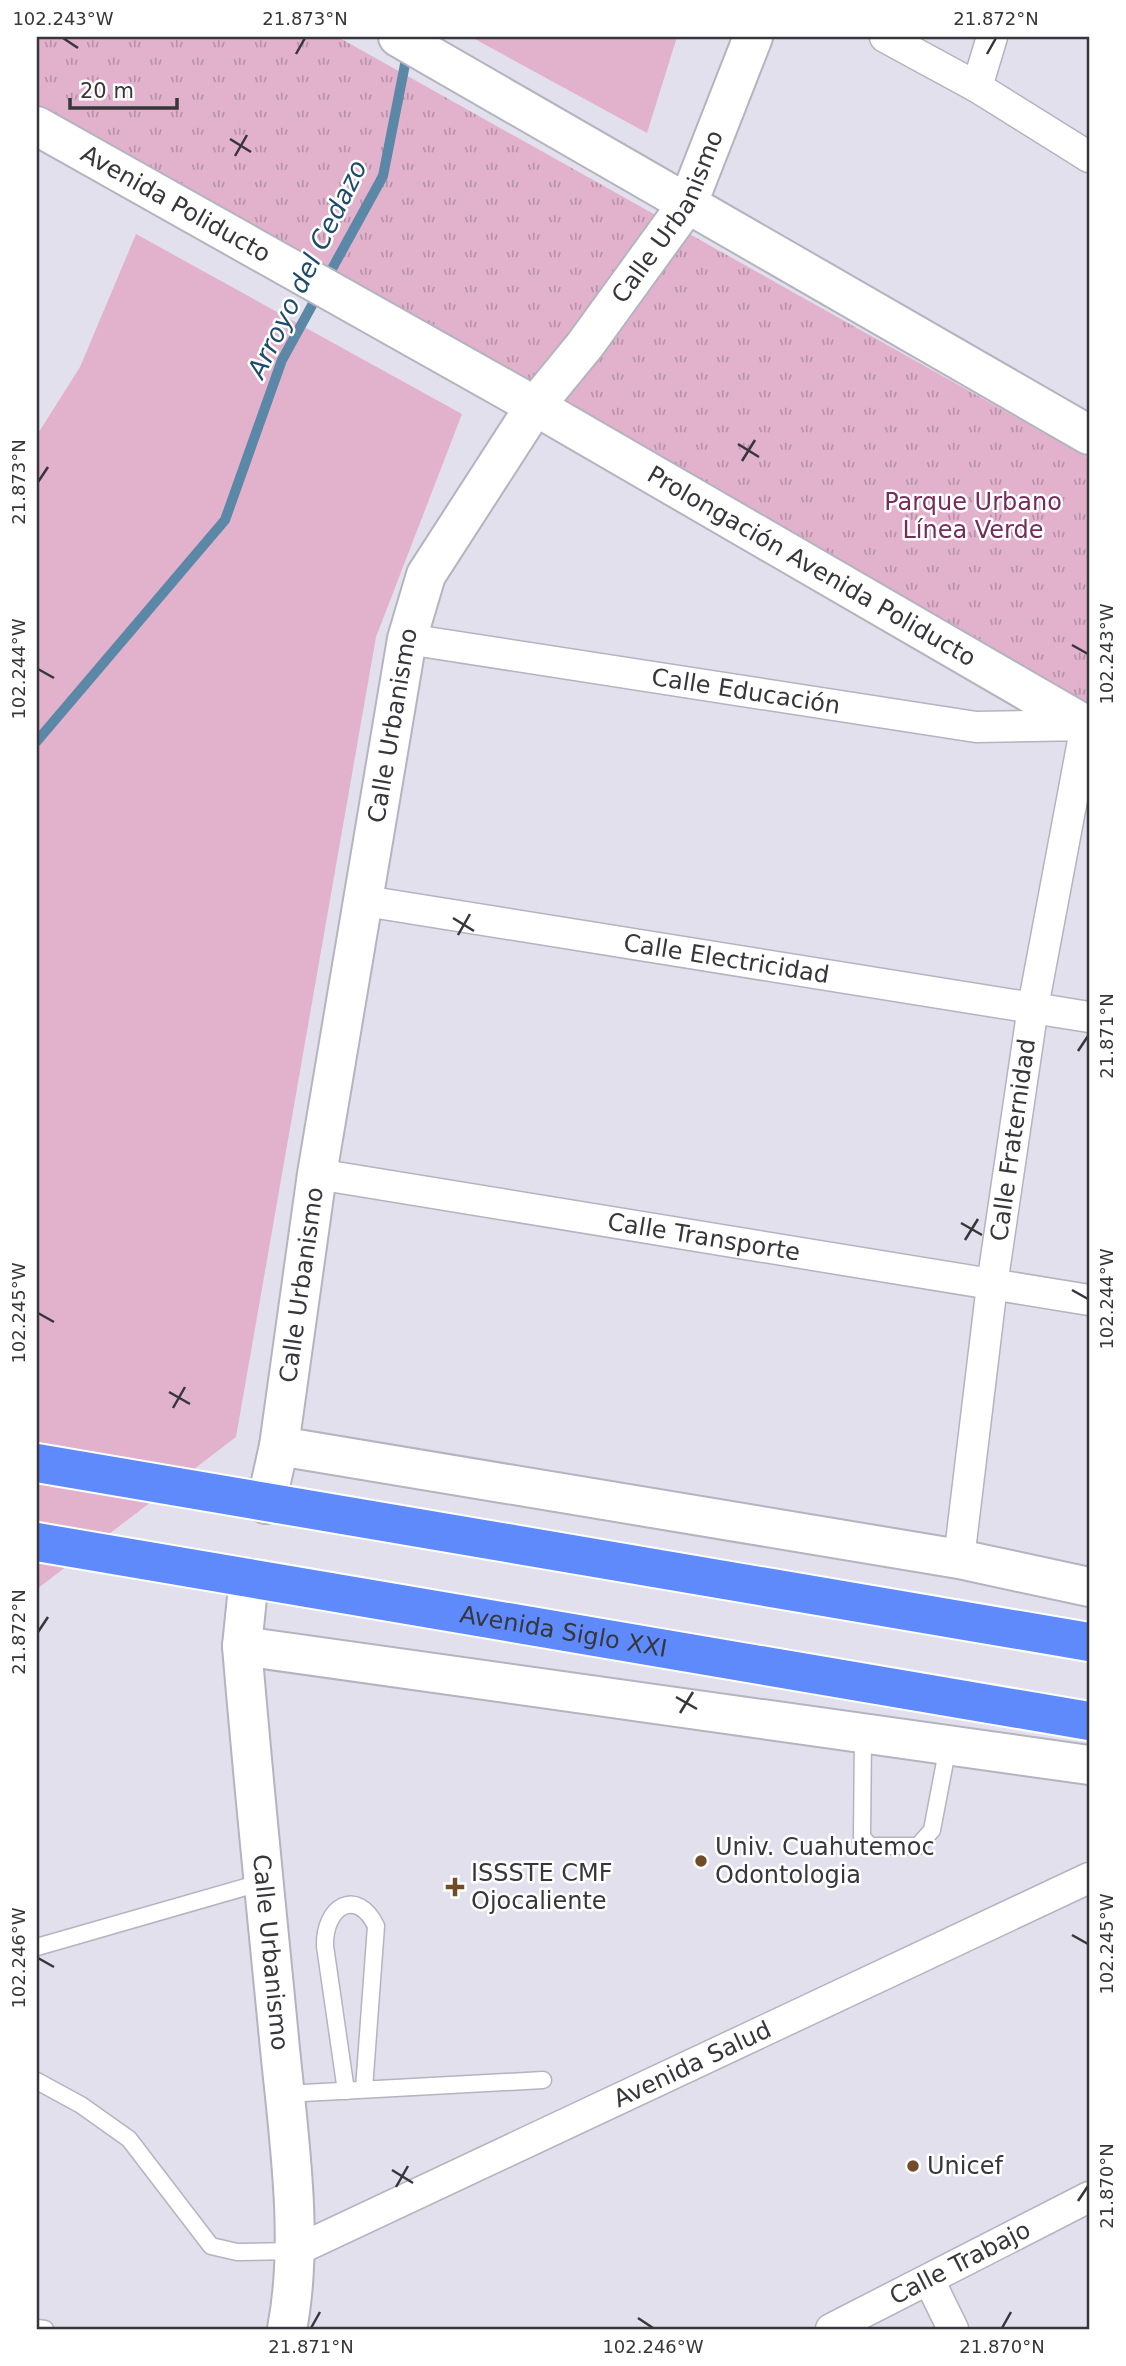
<svg xmlns="http://www.w3.org/2000/svg" width="1126" height="2366" viewBox="0 0 1126 2366" font-family="'DejaVu Sans',sans-serif">
  <defs>
    <pattern id="park-tufts" width="24" height="20" patternUnits="userSpaceOnUse" patternTransform="scale(1.75)"><rect width="24" height="20" fill="#e2b2cd"/><path d="M3 7l-1-3M5 7V3M7 7l1-3M15 17l-1-3M17 17v-4M19 17l1-3" fill="none" stroke="#b892a8"/></pattern>
  </defs>
  <rect width="100%" height="100%" fill="#e2e0ed"/>
  <g fill="#e2b2cd">
    <polygon points="471,37 677,37 647,133"/>
    <polygon points="136,234 462,414 376,637 236,1437 37,1589 37,435 80,367"/>
  </g>
  <polygon fill="url(#park-tufts)" points="37,37 338,37 1089,458 1089,704 1060,692 769,519 37,104"/>
  <g fill="none" stroke-linecap="round" stroke-linejoin="round">
    <polyline stroke="#5c88a8" stroke-width="10" points="37,741 225,520 282,360 383,176 408,49"/>
    <g stroke="#b4b3bf" stroke-width="19">
      <g id="lane">
        <polyline points="863,1733 862,1837 870,1846 918,1846 932,1830 948,1746"/>
        <polyline points="37,1947 263,1882"/>
        <polyline points="37,2081 81,2105 129,2139 211,2246 237,2252 295,2251"/>
        <path d="M346,2091L325,1946C324,1906 357,1887 376,1926L364,2089"/>
        <polyline points="285,2094 543,2080"/>
        <polyline points="37,2328 45,2329"/>
      </g>
    </g>
    <g stroke="#b4b3bf" stroke-width="33">
      <g id="street">
        <polyline points="885,37 977,87 1089,157"/>
        <polyline points="977,87 992,37"/>
        <path id="s1" d="M407,639L976,727L1086,725L1033,1007L992,1285L959,1559"/>
        <path id="s2" d="M365,901L1089,1017"/>
        <path id="s3" d="M317,1174L1089,1300"/>
        <path id="s4" d="M295,2251L1089,1878"/>
        <polyline points="930,2282 953,2329"/>
        <path id="s5" d="M831,2329L1089,2197"/>
      </g>
    </g>
    <g stroke="#b4b3bf" stroke-width="42">
      <g id="secondary">
        <polyline points="398,37 1089,435"/>
        <path id="s6" d="M37,126L535,406L1089,727"/>
        <polyline points="279,1446 959,1559 1089,1587"/>
        <path id="s7" d="M266,1504L279,1446L317,1174L407,639L426,575L535,406L585,345L688,203L753,37"/>
        <path id="s8" d="M249,1578L242,1646C253,1780 267,1914 280,2049C289,2138 304,2242 287,2329"/>
        <polyline points="242,1646 1089,1765"/>
      </g>
    </g>
    <g stroke="#fff" stroke-width="42">
      <g id="highway">
        <polyline points="37,1463 1089,1642"/>
        <path id="s9" d="M37,1542L1089,1721"/>
      </g>
    </g>
    <use href="#lane" stroke="#fff" stroke-width="16"/>
    <use href="#street" stroke="#fff" stroke-width="30"/>
    <use href="#secondary" stroke="#fff" stroke-width="38"/>
    <use href="#highway" stroke="#5e8afb" stroke-width="38"/>
  </g>
  <path fill="none" stroke="#36363b" stroke-width="2.5" d="M63,38L78,48M296,54L305,38M987,54L996,38M230,139L251,152M235,156L247,135M738,444L759,457M742,461L755,440M38,482L48,467M1072,645L1088,654M38,669L54,678M453,918L474,931M458,935L470,914M1078,1051L1088,1036M961,1223L982,1235M965,1240L978,1219M1072,1290L1088,1299M38,1313L54,1322M169,1392L190,1404M173,1408L185,1387M38,1632L48,1617M676,1697L697,1709M680,1713L693,1692M1072,1935L1088,1944M38,1958L54,1967M392,2170L413,2183M396,2187L408,2166M1078,2201L1088,2186M638,2318L653,2328M311,2328L320,2312M1002,2328L1011,2312"/>
  <g fill="#724c29" stroke="#fff" stroke-width="2.5">
    <circle cx="701" cy="1861" r="7"/>
    <path d="M451.5 1876.5h7v7h7v7h-7v7h-7v-7h-7v-7h7z"/>
    <circle cx="913" cy="2166" r="7"/>
  </g>
  <g text-anchor="middle" dominant-baseline="central" stroke-width="5" stroke-linejoin="round" paint-order="stroke">
    <g font-size="24" fill="#36363b" stroke="#fff">
      <text stroke="none"><textPath href="#s6" startOffset="159">Avenida Poliducto</textPath></text>
      <text stroke="none"><textPath href="#s7" startOffset="1377">Calle Urbanismo</textPath></text>
      <text stroke="none"><textPath href="#s6" startOffset="891">Prolongación Avenida Poliducto</textPath></text>
      <text stroke="none"><textPath href="#s1" startOffset="343">Calle Educación</textPath></text>
      <text stroke="none"><textPath href="#s7" startOffset="789">Calle Urbanismo</textPath></text>
      <text stroke="none"><textPath href="#s2" startOffset="366">Calle Electricidad</textPath></text>
      <text transform="translate(1013 1140) rotate(-82)">Calle Fraternidad</text>
      <text stroke="none"><textPath href="#s3" startOffset="392">Calle Transporte</textPath></text>
      <text stroke="none"><textPath href="#s7" startOffset="222">Calle Urbanismo</textPath></text>
      <text stroke="none"><textPath href="#s9" startOffset="534">Avenida Siglo XXI</textPath></text>
      <text stroke="none"><textPath href="#s8" startOffset="376">Calle Urbanismo</textPath></text>
      <text stroke="none"><textPath href="#s4" startOffset="439">Avenida Salud</textPath></text>
      <text stroke="none"><textPath href="#s5" startOffset="145">Calle Trabajo</textPath></text>
    </g>
    <g font-size="24" fill="#762b5c" stroke="#fff">
      <text x="973" y="502">Parque Urbano<tspan x="973" dy="28">Línea Verde</tspan></text>
    </g>
    <g font-size="24" fill="#36363b" stroke="#fff" text-anchor="start">
      <text x="715" y="1847">Univ. Cuahutemoc<tspan x="715" dy="28">Odontologia</tspan></text>
      <text x="471" y="1873">ISSSTE CMF<tspan x="471" dy="28">Ojocaliente</tspan></text>
      <text x="927" y="2166">Unicef</text>
    </g>
    <g font-size="26" font-style="italic" fill="#1c4c6b" stroke="#fff">
      <text transform="translate(307 269) rotate(-64)">Arroyo del Cedazo</text>
    </g>
  </g>
  <rect width="1126" height="2366" fill="none" stroke="#ffffff" stroke-width="77"/>
  <path d="M70 98v10h107v-10" fill="none" stroke="#36363b" stroke-width="3.5"/>
  <text x="80" y="98" font-size="21" fill="#36363b" stroke="#ffffff" stroke-width="5" paint-order="stroke">20 m</text>
  <rect x="38" y="38" width="1050" height="2290" fill="none" stroke="#36363b" stroke-width="2.5"/>
  <g font-size="18" text-anchor="middle" fill="#36363b">
    <text x="63" y="25">102.243°W</text>
    <text x="305" y="25">21.873°N</text>
    <text x="996" y="25">21.872°N</text>
    <text transform="translate(19 482) rotate(-90)" y="6">21.873°N</text>
    <text transform="translate(1107 654) rotate(-90)" y="6">102.243°W</text>
    <text transform="translate(19 669) rotate(-90)" y="6">102.244°W</text>
    <text transform="translate(1107 1036) rotate(-90)" y="6">21.871°N</text>
    <text transform="translate(1107 1299) rotate(-90)" y="6">102.244°W</text>
    <text transform="translate(19 1313) rotate(-90)" y="6">102.245°W</text>
    <text transform="translate(19 1632) rotate(-90)" y="6">21.872°N</text>
    <text transform="translate(1107 1944) rotate(-90)" y="6">102.245°W</text>
    <text transform="translate(19 1958) rotate(-90)" y="6">102.246°W</text>
    <text transform="translate(1107 2186) rotate(-90)" y="6">21.870°N</text>
    <text x="311" y="2353">21.871°N</text>
    <text x="653" y="2353">102.246°W</text>
    <text x="1002" y="2353">21.870°N</text>
  </g>
</svg>
